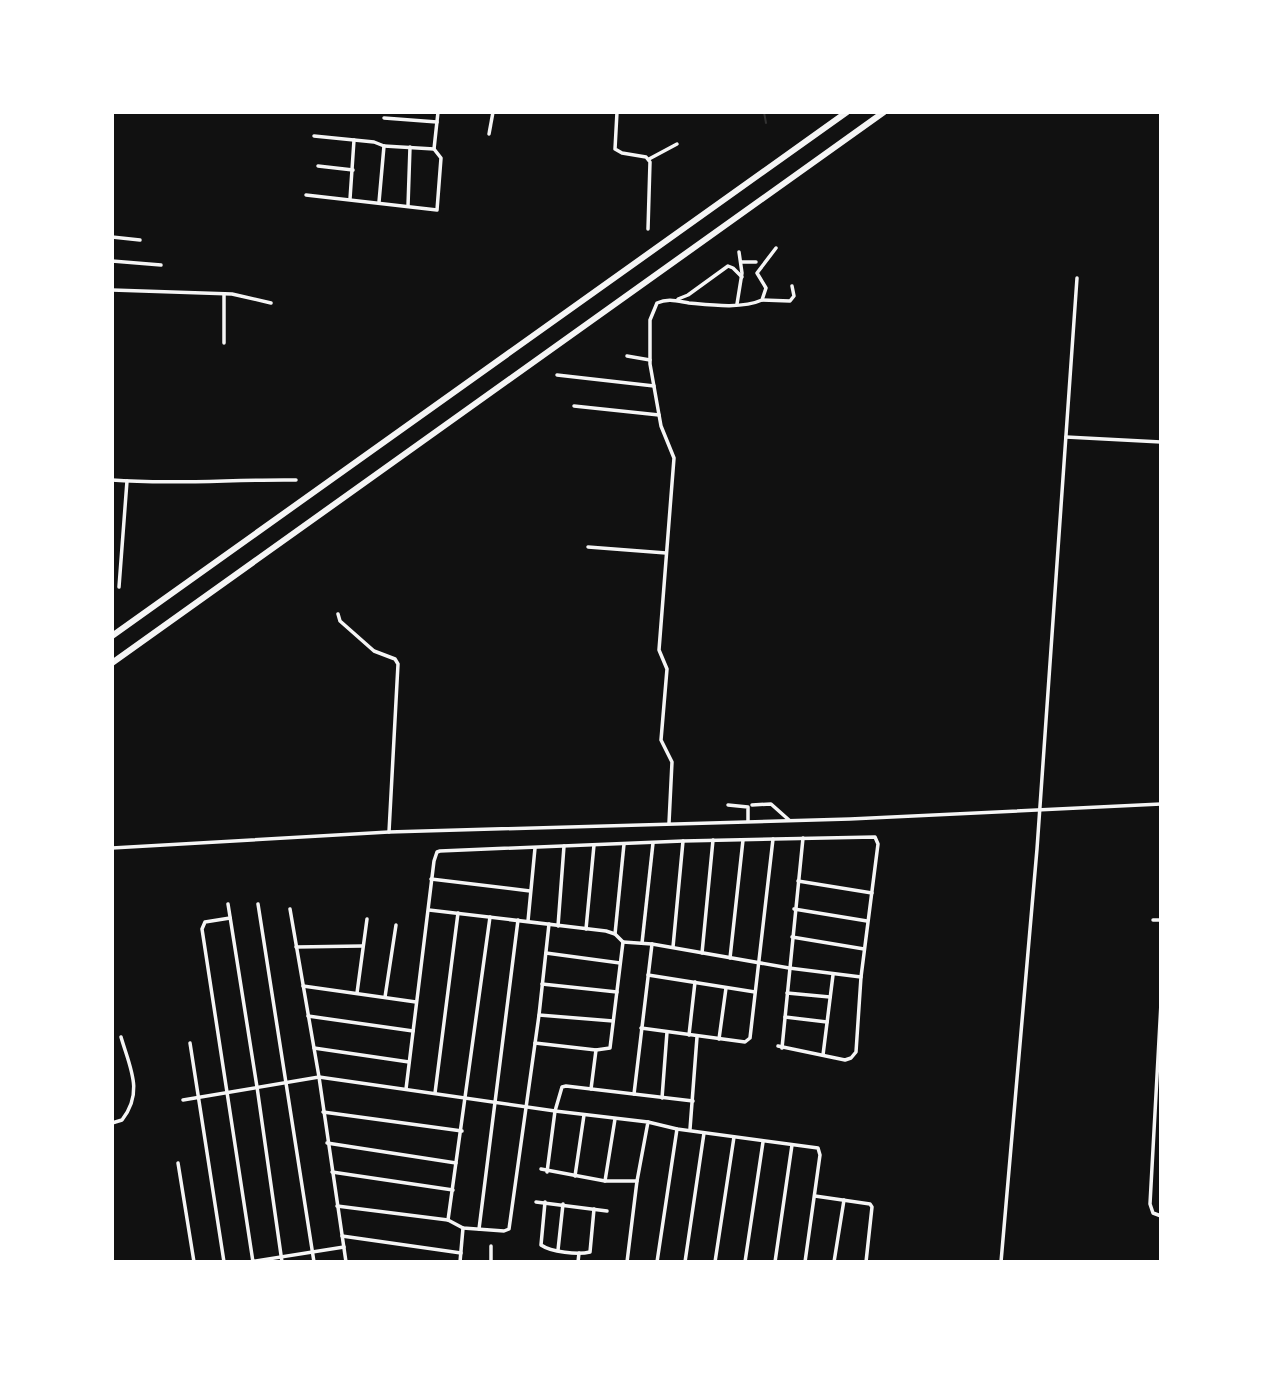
<svg xmlns="http://www.w3.org/2000/svg" width="1273" height="1374" viewBox="0 0 1273 1374" font-family="'Varela Round',sans-serif">
  <rect width="100%" height="100%" fill="#111"/>
  <g fill="none" stroke-linecap="round" stroke-linejoin="round">
    <polyline stroke="#333" stroke-width="2" points="764,112 766,123"/>
    <g stroke="#f5f5f5" stroke-width="3.5">
      <polyline points="617,112 615,149 622,153 646,157 650,162 648,229"/>
      <polyline points="384,118 437,122"/>
      <polyline points="489,134 493,112"/>
      <polyline points="314,136 374,142 384,146 434,149"/>
      <polyline points="649,159 677,144"/>
      <polyline points="318,166 353,170"/>
      <polyline points="306,195 437,210 441,158 434,149 438,112"/>
      <polyline points="350,199 354,140"/>
      <polyline points="379,202 384,146"/>
      <polyline points="408,206 410,147"/>
      <polyline points="112,237 140,240"/>
      <polyline points="112,261 161,265"/>
      <polyline points="741,262 756,262"/>
      <polyline points="112,290 232,294 271,303"/>
      <polyline points="678,299 688,295 728,266 733,268 742,277"/>
      <polyline points="762,300 790,301 794,296 792,286"/>
      <polyline points="737,304 742,273 739,252"/>
      <polyline points="224,343 224,294"/>
      <polyline points="627,356 650,360"/>
      <polyline points="557,375 654,386"/>
      <polyline points="574,406 659,415"/>
      <polyline points="1066,437 1161,442"/>
      <path d="M112,480C173,485 235,479 296,480"/>
      <polyline points="588,547 666,553"/>
      <polyline points="119,587 127,481"/>
      <polyline points="338,614 340,621 374,651 395,659 398,664 389,832"/>
      <polyline points="728,805 748,807 748,821"/>
      <polyline points="752,805 771,804 789,820"/>
      <path d="M669,823L672,762L661,740L667,669L659,650L674,458L661,426L650,364V320L657,303C668,298 677,301 689,303C711,305 742,309 762,300L766,288L757,273L776,248"/>
      <polyline points="112,848 389,832 850,819 1161,804"/>
      <polyline points="431,879 530,891"/>
      <polyline points="798,881 872,893"/>
      <polyline points="228,904 257,1087 282,1262"/>
      <polyline points="258,904 314,1262"/>
      <polyline points="290,909 319,1077 346,1262"/>
      <polyline points="794,909 867,921"/>
      <polyline points="429,910 606,931 615,934 623,942 622,950 610,1048 596,1050 535,1043"/>
      <polyline points="230,918 205,922 202,929 253,1262"/>
      <polyline points="1153,920 1161,920"/>
      <polyline points="528,921 535,848"/>
      <polyline points="558,926 564,846"/>
      <polyline points="586,929 594,845"/>
      <polyline points="615,934 624,844"/>
      <polyline points="792,937 864,949"/>
      <polyline points="623,942 652,944 789,968 861,977"/>
      <polyline points="642,943 653,843"/>
      <polyline points="296,947 362,946"/>
      <polyline points="673,947 683,841"/>
      <polyline points="546,953 620,963"/>
      <polyline points="702,953 713,840"/>
      <polyline points="730,958 743,840"/>
      <polyline points="648,975 755,992"/>
      <polyline points="542,984 617,992"/>
      <polyline points="303,986 416,1002"/>
      <polyline points="357,993 367,919"/>
      <polyline points="787,993 830,997"/>
      <polyline points="385,997 396,925"/>
      <polyline points="1161,1003 1150,1204 1153,1213 1161,1216"/>
      <polyline points="539,1015 613,1021"/>
      <polyline points="308,1016 413,1031"/>
      <polyline points="785,1017 827,1022"/>
      <polyline points="641,1028 745,1042 750,1038 773,839"/>
      <polyline points="689,1035 695,982"/>
      <polyline points="719,1039 726,988"/>
      <polyline points="190,1043 224,1262"/>
      <polyline points="314,1048 409,1062"/>
      <polyline points="782,1048 803,838"/>
      <polyline points="823,1055 833,975"/>
      <polyline points="406,1089 434,861 437,852 440,851 683,841 875,837 878,844 861,977 856,1052 851,1058 845,1060 778,1046"/>
      <polyline points="591,1089 596,1050"/>
      <polyline points="435,1093 458,913"/>
      <polyline points="634,1094 652,944"/>
      <polyline points="662,1098 667,1032"/>
      <polyline points="183,1100 319,1077 555,1111 648,1122 637,1181 627,1262"/>
      <polyline points="323,1112 462,1131"/>
      <polyline points="648,1122 677,1129 818,1148 820,1155 805,1262"/>
      <path d="M112,1123L122,1120C144,1092 130,1068 121,1037"/>
      <polyline points="690,1129 697,1037"/>
      <polyline points="327,1143 456,1163"/>
      <polyline points="178,1163 194,1262"/>
      <polyline points="541,1169 605,1181 637,1181"/>
      <polyline points="332,1172 453,1190"/>
      <polyline points="547,1172 555,1111 562,1087 566,1086 693,1101"/>
      <polyline points="575,1176 584,1115"/>
      <polyline points="605,1181 615,1119"/>
      <polyline points="815,1196 870,1204 872,1207 866,1262"/>
      <polyline points="536,1202 607,1211"/>
      <path d="M545,1202L541,1245C551,1252 578,1255 590,1252L594,1209"/>
      <polyline points="337,1206 448,1220 463,1228 504,1231 509,1229 539,1015 549,924"/>
      <polyline points="448,1220 490,917"/>
      <polyline points="479,1229 518,920"/>
      <polyline points="342,1236 461,1253"/>
      <polyline points="558,1250 563,1204"/>
      <polyline points="249,1262 344,1247"/>
      <polyline points="460,1262 463,1228"/>
      <polyline points="491,1262 491,1246"/>
      <polyline points="578,1262 579,1253"/>
      <polyline points="657,1262 677,1129"/>
      <polyline points="685,1262 704,1133"/>
      <polyline points="715,1262 734,1137"/>
      <polyline points="745,1262 763,1142"/>
      <polyline points="775,1262 792,1145"/>
      <polyline points="834,1262 844,1200"/>
      <polyline points="1001,1262 1037,849 1077,278"/>
    </g>
    <g stroke="#f5f5f5" stroke-width="6">
      <polyline points="112,636 847,112"/>
      <polyline points="112,663 884,112"/>
    </g>
  </g>
  <rect width="1273" height="1374" fill="none" stroke="#ffffff" stroke-width="228"/>
</svg>
